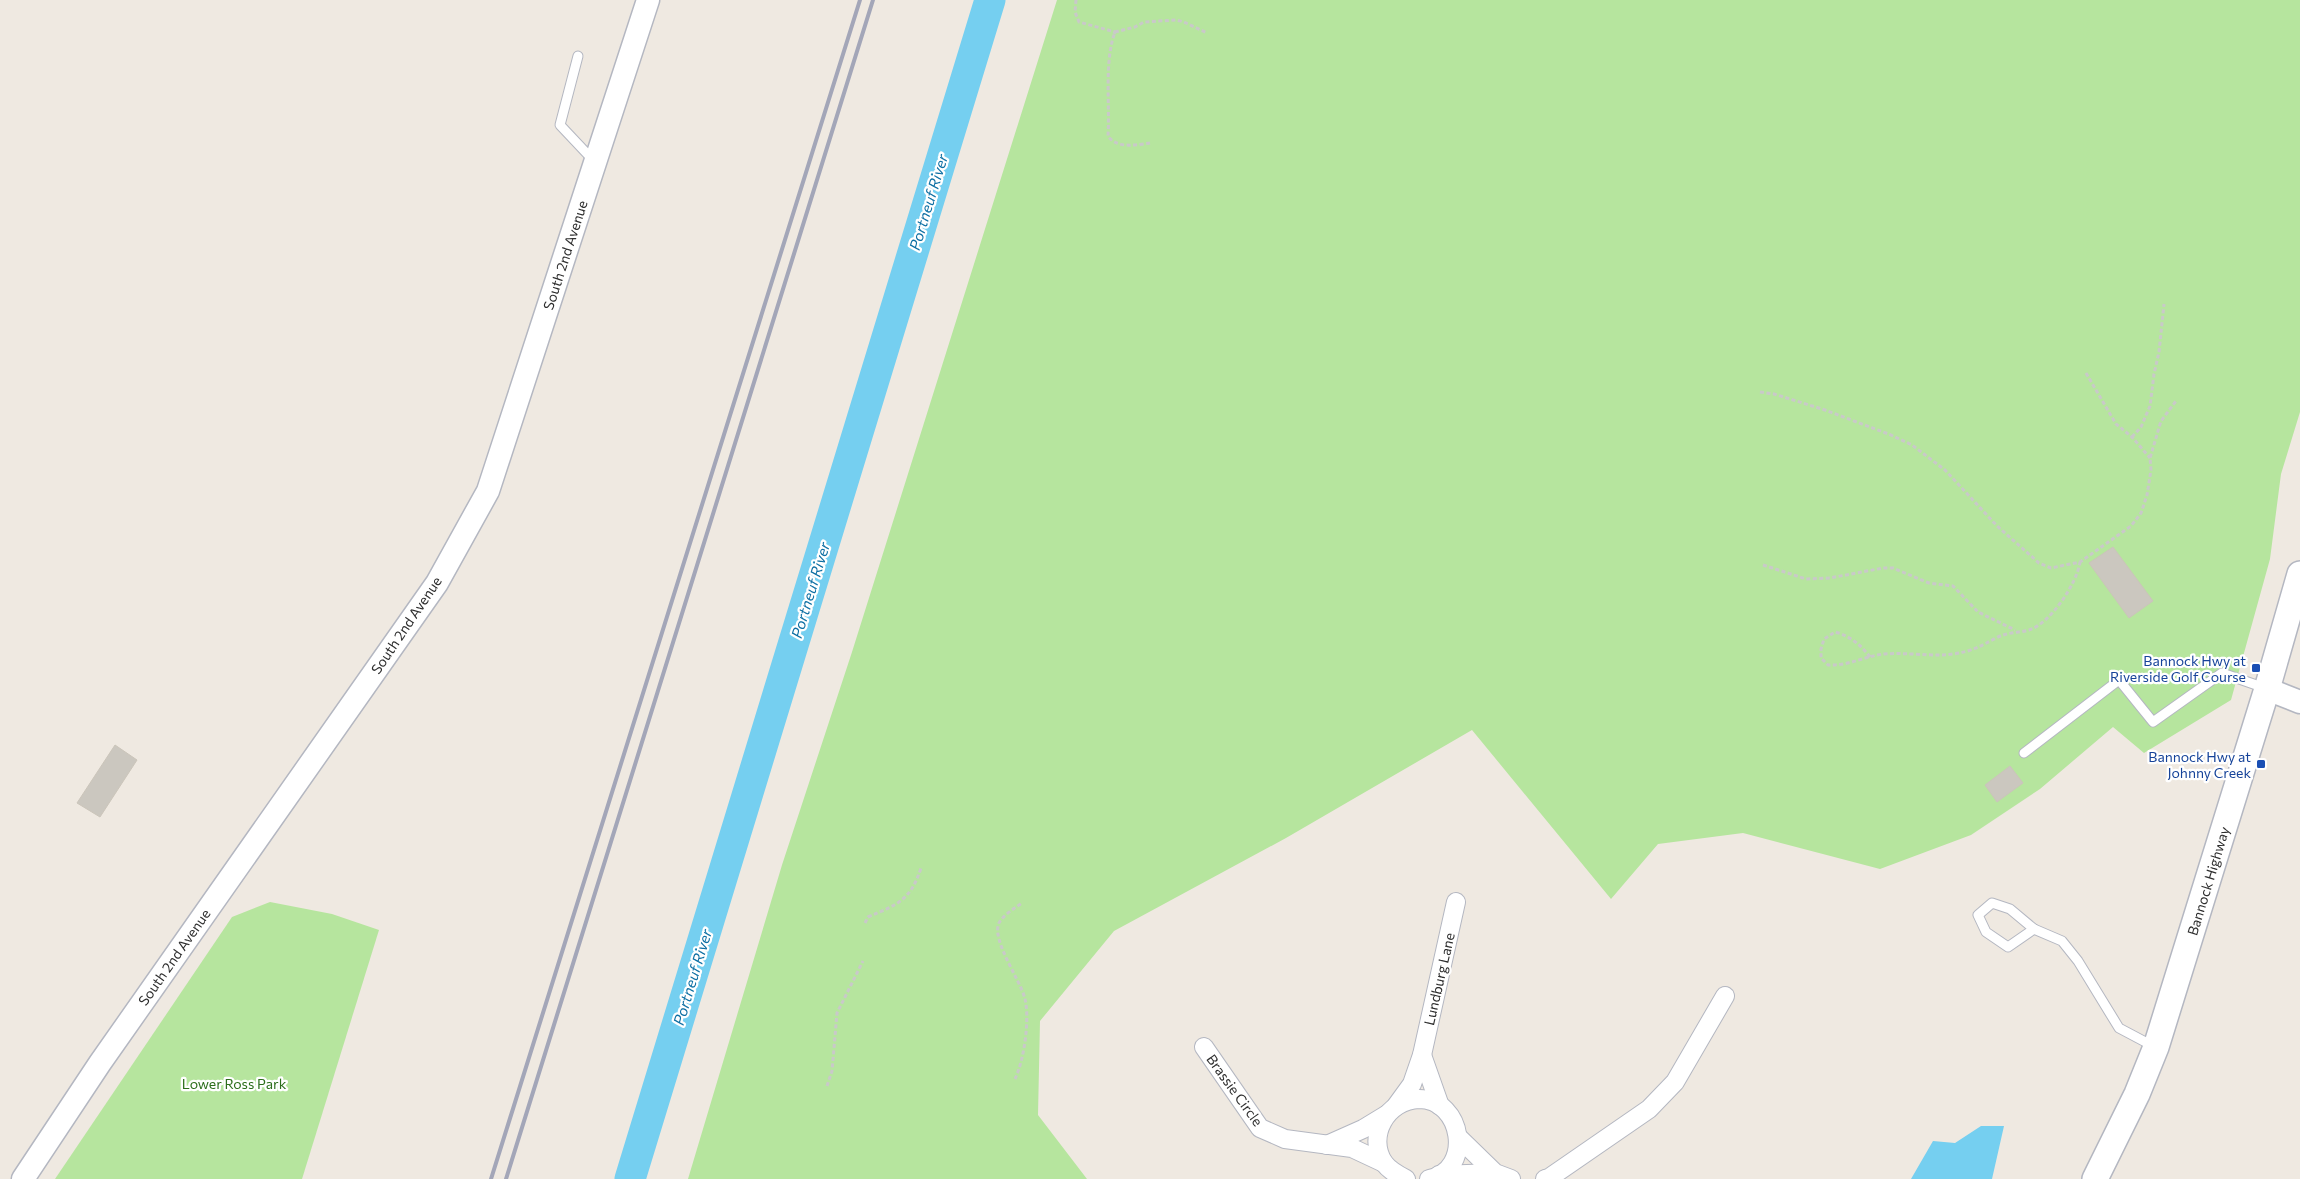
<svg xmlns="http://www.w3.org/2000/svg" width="2300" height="1179" viewBox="0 0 2300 1179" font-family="Commissioner,sans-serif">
  <rect width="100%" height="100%" fill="#efe9e1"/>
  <g fill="#b6e59e">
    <polygon points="1057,0 2300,0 2300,412 2281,474 2270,559 2231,700 2144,753 2113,727 2040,789 1971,835 1880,869 1743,833 1658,844 1611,899 1472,730 1286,838 1114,931 1040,1021 1038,1115 1087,1179 688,1179 782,865 852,652"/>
    <polygon points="270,902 332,914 379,930 302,1179 55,1179 232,917"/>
  </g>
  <polygon fill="#75cff0" points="1981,1126 2004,1126 1992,1179 1911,1179 1933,1141 1955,1143"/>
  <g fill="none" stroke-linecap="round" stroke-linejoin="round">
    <polyline stroke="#75cff0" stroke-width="31" points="630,1179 990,0"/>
  </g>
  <g fill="#cbc7bf" stroke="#cbc5ba">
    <polygon points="2113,547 2153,601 2129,618 2089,563"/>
    <polygon points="115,745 137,760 100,817 77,803"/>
    <polygon points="2010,766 2023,783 1997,802 1985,785"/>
  </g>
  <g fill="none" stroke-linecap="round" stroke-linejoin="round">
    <g stroke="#b4b7c1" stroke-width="11">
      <g id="service">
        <polyline points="578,56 560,125 593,160"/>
        <polyline points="2024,753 2119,680 2153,722 2222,673 2265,688"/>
        <polygon points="1992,903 2010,909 2034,929 2008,947 1986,932 1978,915"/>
        <polyline points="2034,929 2062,941 2078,961 2119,1028 2153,1046"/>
      </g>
    </g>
    <g stroke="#b4b7c1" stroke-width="20">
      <g id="minor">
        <polyline points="1204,1047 1260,1128 1285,1139 1352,1148 1384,1163"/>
        <polyline points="1422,1055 1440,1106"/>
        <polyline points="1396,1106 1412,1084 1422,1055 1456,902"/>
        <polyline points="1458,1137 1495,1173 1511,1179"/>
        <polyline points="1327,1145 1363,1129 1386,1115"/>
        <polyline points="1439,1175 1495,1173"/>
        <path d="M1406,1179C1398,1175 1390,1171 1384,1163C1366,1136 1387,1100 1419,1099C1463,1099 1474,1170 1429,1179"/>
        <polyline points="1545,1179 1549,1178 1649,1109 1675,1082 1725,996"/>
      </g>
    </g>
    <g stroke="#b4b7c1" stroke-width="25">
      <g id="tertiary">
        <polyline points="2267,689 2300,702"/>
        <polyline points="23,1179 100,1063 437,583 488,491 648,0"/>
      </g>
    </g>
    <g stroke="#b4b7c1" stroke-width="28">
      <polyline id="secondary" points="2095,1179 2137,1094 2156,1047 2267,689 2300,574"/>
    </g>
    <g stroke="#c9c9c9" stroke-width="3" stroke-dasharray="4 2.5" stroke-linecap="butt">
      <polyline points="1076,0 1075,12 1079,22 1115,32 1114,34"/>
      <path d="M1150,143C1136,145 1117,149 1108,136C1110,104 1104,61 1115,32L1135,27L1144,22L1176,20L1184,22L1207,33"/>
      <polyline points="2086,373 2116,424 2132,437 2150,458"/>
      <polyline points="1760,392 1774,394 1825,410 1891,435 1912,445 1945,470 1997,526 2039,563 2051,568 2080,562 2131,526 2141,513 2147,495 2151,470 2150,458 2161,421 2176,401"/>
      <polyline points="2132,437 2141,427 2150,406 2154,374 2159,352 2164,304"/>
      <polyline points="1763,565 1806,579 1830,578 1883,568 1893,568 1929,583 1953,586 1978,612 2015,630"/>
      <path d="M1870,657C1861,645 1850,636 1835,632L1824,639L1821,649V658L1828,665C1849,666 1865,656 1884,654C1907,652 1930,657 1953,654C1970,652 1981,646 1996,638C2007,632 2018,633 2029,630C2051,623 2077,583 2080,562"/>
      <path d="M865,923L868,917C898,904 910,901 921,868"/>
      <path d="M1015,1079C1024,1060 1030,1020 1025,999C1021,981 991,940 999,923C1003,915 1015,908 1022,903"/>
      <polyline points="827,1086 832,1071 837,1013 863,961"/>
    </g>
    <use href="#service" stroke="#fff" stroke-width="9"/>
    <use href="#minor" stroke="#fff" stroke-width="18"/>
    <use href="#tertiary" stroke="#fff" stroke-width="22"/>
    <use href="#secondary" stroke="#fff" stroke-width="25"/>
    <g stroke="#a3a6b8" stroke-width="4">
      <polyline points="491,1179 860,0"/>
      <polyline points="506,1179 873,0"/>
    </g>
  </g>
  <g fill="#1a4fb4" stroke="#fff" stroke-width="2">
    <rect x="2251" y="663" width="10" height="10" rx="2.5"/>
    <rect x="2256" y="759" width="10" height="10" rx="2.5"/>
  </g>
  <g text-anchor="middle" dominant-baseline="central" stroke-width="4.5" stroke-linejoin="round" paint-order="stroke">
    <g font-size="14" fill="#2e2e2e" stroke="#fff">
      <text transform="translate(565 255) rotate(-72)">South 2nd Avenue</text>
      <text transform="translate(406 625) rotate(-56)">South 2nd Avenue</text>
      <text transform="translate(2208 881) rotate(-73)">Bannock Highway</text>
      <text transform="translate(174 957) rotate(-55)">South 2nd Avenue</text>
      <text transform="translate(1439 979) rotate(-77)">Lundburg Lane</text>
      <text transform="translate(1235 1090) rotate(54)">Brassie Circle</text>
    </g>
    <g font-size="14" fill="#164399" stroke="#fff" text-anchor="end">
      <text x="2246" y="660">Bannock Hwy at<tspan x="2246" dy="16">Riverside Golf Course</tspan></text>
      <text x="2251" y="756">Bannock Hwy at<tspan x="2251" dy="16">Johnny Creek</tspan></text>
    </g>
    <g font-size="14" fill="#2c6e1b" stroke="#fff">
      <text x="234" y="1083">Lower Ross Park</text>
    </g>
    <g font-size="15" font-style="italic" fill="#0d6fa3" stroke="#fff">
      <text transform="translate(928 202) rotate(-73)">Portneuf River</text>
      <text transform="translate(810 590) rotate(-73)">Portneuf River</text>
      <text transform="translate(692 977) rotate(-73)">Portneuf River</text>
    </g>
  </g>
</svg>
